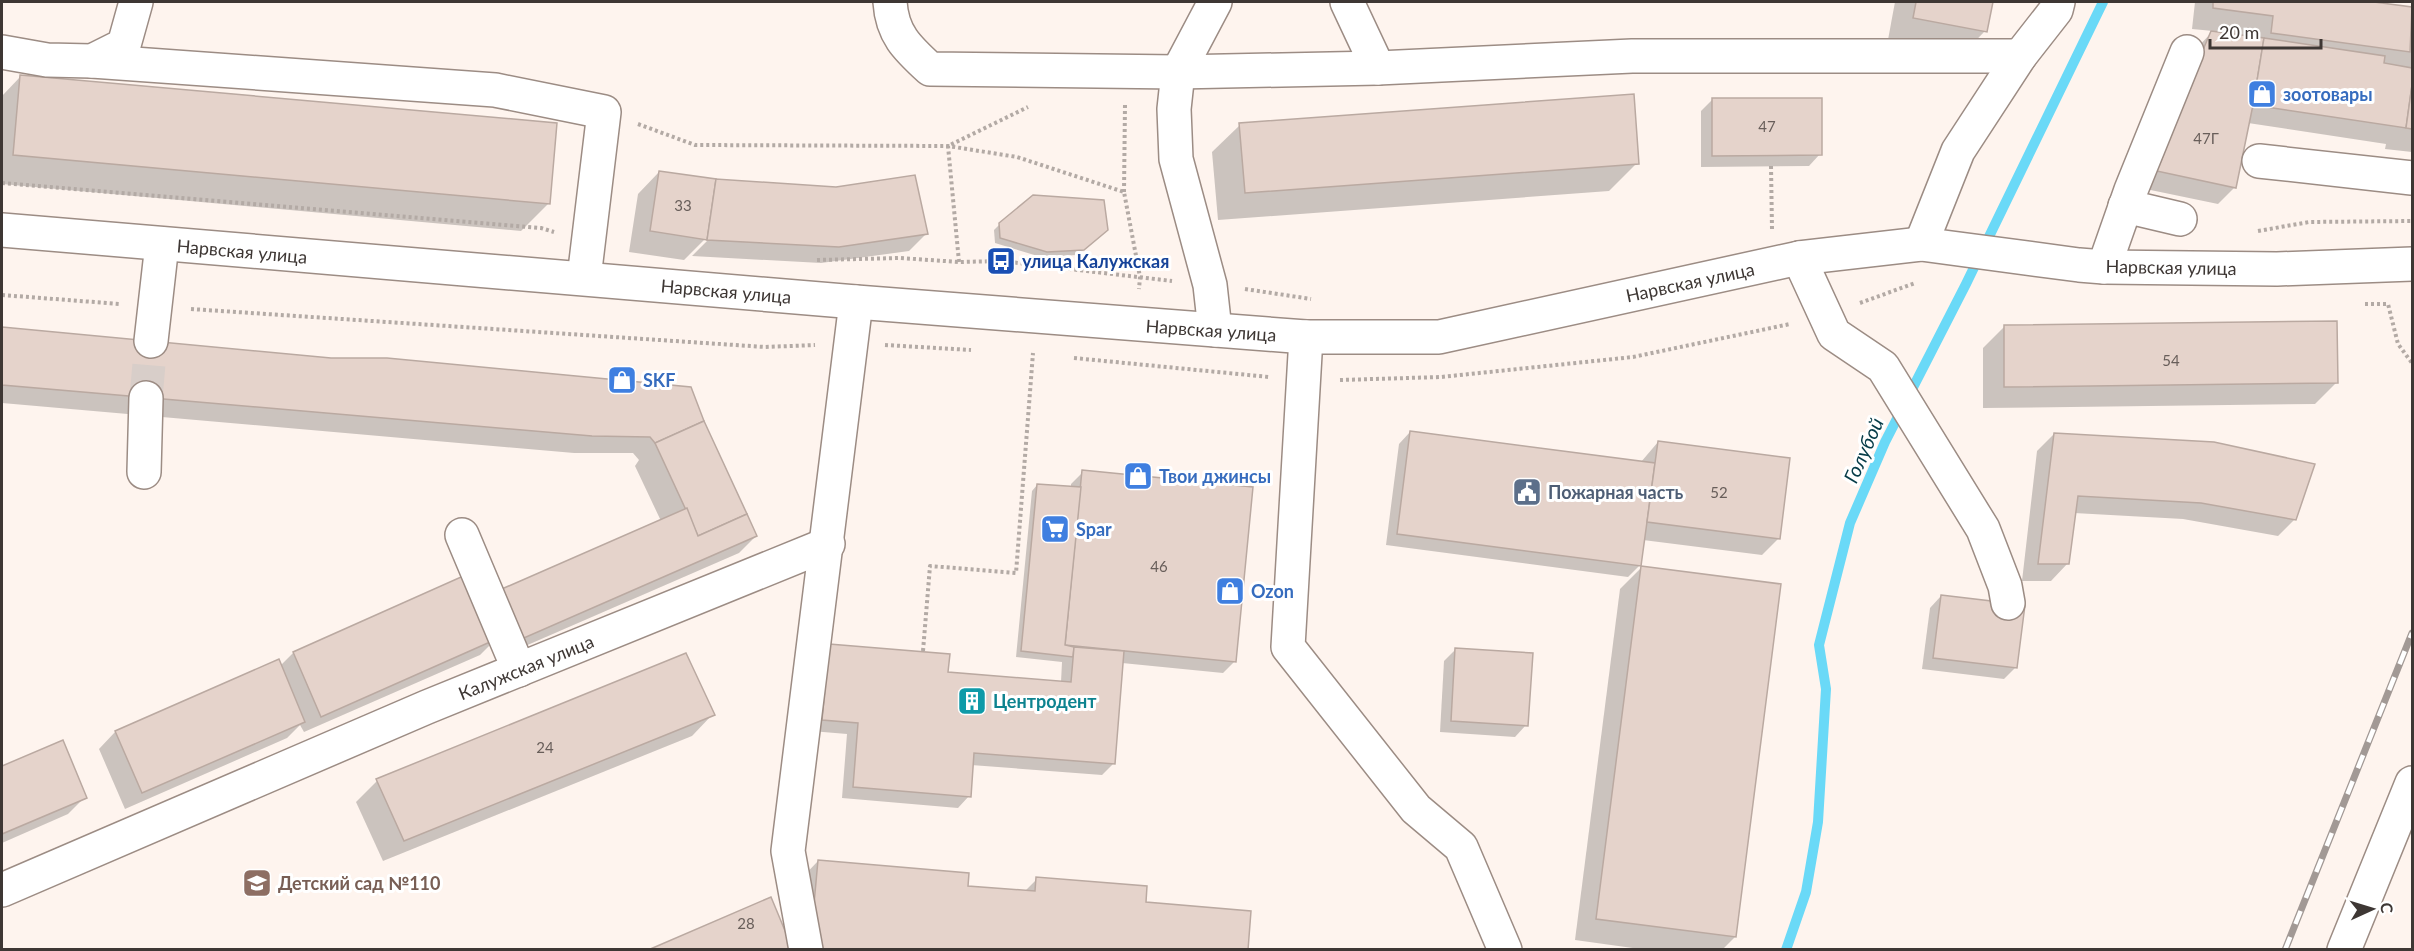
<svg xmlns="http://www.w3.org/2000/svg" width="2414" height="951" viewBox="0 0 2414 951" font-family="Lato,sans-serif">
  <rect width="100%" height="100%" fill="#fef4ee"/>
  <g fill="#0003">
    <polygon points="1895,2 1991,2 1985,31 1958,59 1887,45"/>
    <polygon points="2195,2 2363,2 2412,8 2412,152 2385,149 2386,144 2248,123 2235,187 2218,204 2136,187 2195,50 2213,31 2192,29"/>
    <polygon points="21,76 549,203 521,231 2,184 2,96"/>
    <polygon points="1713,99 1820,154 1809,166 1701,167 1701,111"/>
    <polygon points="1240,125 1637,163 1609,191 1218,220 1212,152"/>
    <polygon points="659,172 716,181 926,234 909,251 821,263 692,256 710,238 706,238 684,260 629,252 638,194"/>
    <polygon points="1000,224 1101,236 1077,255 1041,257 995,243 994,230"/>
    <polygon points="2004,327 2336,383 2315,404 1983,408 1983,348"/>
    <polygon points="2,328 331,359 703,421 756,536 739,553 500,657 493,642 480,655 304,732 300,725 287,738 125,809 99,749 115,732 280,666 293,653 470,575 483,606 661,521 635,466 639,460 633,453 574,453 2,403"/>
    <polygon points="1410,432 1641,462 1658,442 1779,538 1762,555 1643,540 1640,565 1628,577 1386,545 1399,444"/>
    <polygon points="2054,434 2295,519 2278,536 2183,519 2074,513 2068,563 2051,581 2022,581 2037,451"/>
    <polygon points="1083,472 1234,662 1223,673 1122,663 1113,764 1102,775 971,765 969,796 958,808 842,798 847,734 811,731 818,657 947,673 1061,682 1062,662 1016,657 1032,491 1037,485 1071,488 1071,484"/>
    <polygon points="1642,567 1735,937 1722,950 1647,950 1575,940 1620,589"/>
    <polygon points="1941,596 2016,667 2004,679 1922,669 1930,608"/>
    <polygon points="1456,649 1526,725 1515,737 1440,732 1444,661"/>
    <polygon points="713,714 692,736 383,861 356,802 377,781"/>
    <polygon points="62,742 85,797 68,814 2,843 2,767"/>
    <polygon points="818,861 967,887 1024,892 1037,879 1144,904 1246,950 652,950 791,948 797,883"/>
  </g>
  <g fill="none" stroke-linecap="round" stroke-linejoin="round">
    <polyline stroke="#6ad9f7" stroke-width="10" points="1786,950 1806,892 1818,822 1826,689 1819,645 1850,523 1885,442 1966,284 2103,2"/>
  </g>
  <g fill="#e5d3cb" stroke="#baa9a1" stroke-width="1.5">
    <polygon points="1916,2 1993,2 1987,32 1913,18"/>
    <polygon points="2213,2 2374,2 2412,7 2410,52 2271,33 2273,16 2213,8"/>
    <polygon points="2211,31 2264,38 2253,105 2236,188 2152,170"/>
    <polygon points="2264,38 2385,56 2384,63 2412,68 2412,85 2406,128 2253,105"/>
    <polygon points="20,75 557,123 550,204 13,155"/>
    <polygon points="2412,85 2412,129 2406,128"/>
    <polygon points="1634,94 1639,164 1245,193 1239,123"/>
    <polygon points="1712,98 1822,98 1822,155 1712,156"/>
    <polygon points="659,171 716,179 707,240 650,231"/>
    <polygon points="915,175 928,234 839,247 707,240 716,179 836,187"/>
    <polygon points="1033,195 1104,200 1108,230 1084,250 1047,252 1000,238 999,223"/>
    <polygon points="2337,321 2338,383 2004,387 2004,325"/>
    <polygon points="2,327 331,358 387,358 691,387 704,421 655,443 650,437 592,436 2,385"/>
    <polygon points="704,421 747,514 698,536 655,443"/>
    <polygon points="1410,431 1655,463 1641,566 1397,534"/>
    <polygon points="2054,433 2214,442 2315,464 2296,520 2201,503 2078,496 2069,564 2038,564"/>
    <polygon points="1658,441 1790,458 1780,539 1647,522"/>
    <polygon points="1082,470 1253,487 1236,662 1065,645"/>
    <polygon points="1037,484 1081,487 1065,645 1074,647 1073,657 1021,651"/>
    <polygon points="687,508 698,536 747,514 757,536 517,641 495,592"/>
    <polygon points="1641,566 1781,584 1736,937 1596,919"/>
    <polygon points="470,573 499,638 321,717 293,652"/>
    <polygon points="1941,595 2025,605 2017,668 1933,658"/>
    <polygon points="829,644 950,654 948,672 1071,682 1074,647 1124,651 1115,764 974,753 971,797 853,787 858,723 822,720"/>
    <polygon points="1455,648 1533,653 1528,726 1451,721"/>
    <polygon points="686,653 715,715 404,841 376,779"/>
    <polygon points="279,659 305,722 142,793 115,731"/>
    <polygon points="63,740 87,798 2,834 2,766"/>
    <polygon points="818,860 969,873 968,886 1035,891 1036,877 1147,886 1146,902 1251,911 1248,950 832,950 810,948"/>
    <polygon points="771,897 793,950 648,950"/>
  </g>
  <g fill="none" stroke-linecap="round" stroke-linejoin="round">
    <polyline stroke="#d8cec9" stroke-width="33" stroke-dasharray="33 16" stroke-linecap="butt" points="146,398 151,341"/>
    <g stroke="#9c8c84" stroke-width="36">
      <g id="minor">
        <path d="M890,2C892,34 907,48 930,69L1178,72L1378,68L1632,56H2020"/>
        <polyline points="1215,2 1178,72 1174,109 1176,159 1210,285 1215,330"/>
        <polyline points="1347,2 1378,68"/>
        <polyline points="2,52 47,60 92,61 124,45 136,2"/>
        <polyline points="92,61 495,90 604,112 584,278"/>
        <polyline points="2259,161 2412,178"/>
        <polyline points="2125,206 2180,219"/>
        <polyline points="1921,244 1958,151 2020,56 2056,10 2058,2"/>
        <polyline points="1799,258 1834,334 1883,367 1983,529 2005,586 2008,603"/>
        <polyline points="2104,267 2131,190 2187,52"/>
        <polyline points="1306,337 1288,647 1416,809 1461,847 1505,950"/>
        <polyline points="151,341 162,244"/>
        <polyline points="144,472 146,398"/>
        <polyline points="462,535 519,670"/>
        <polyline points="2,890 427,707 828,544"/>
        <polyline points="806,950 788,851 856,302"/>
        <polyline points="2344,950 2412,783"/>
      </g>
    </g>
    <g stroke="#9c8c84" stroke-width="36">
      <polyline id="major" points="2,230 856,302 1306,337 1439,337 1799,258 1921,244 2079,265 2104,267 2277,269 2412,264"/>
    </g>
    <g stroke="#b3aaa5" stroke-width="4" stroke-dasharray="3 3" stroke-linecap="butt">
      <polyline points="638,124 695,145 948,146 1017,157 1124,192 1140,277 1139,289"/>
      <polyline points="1771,166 1772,229"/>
      <polyline points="2,183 541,228 554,232"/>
      <polyline points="1124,192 1125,105"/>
      <polyline points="2258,231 2309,222 2412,221"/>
      <polyline points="817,260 900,258 959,262 1001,261 1172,281"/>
      <polyline points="959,262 948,146 1028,107"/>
      <polyline points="1245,289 1311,299"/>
      <polyline points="2,295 120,304"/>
      <polyline points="1860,303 1915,283"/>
      <polyline points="2365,304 2388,304 2398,344 2412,363"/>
      <polyline points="191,309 765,347 815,345"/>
      <polyline points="885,345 971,350"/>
      <polyline points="1074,358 1269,377"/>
      <polyline points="1340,380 1441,377 1633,357 1790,324"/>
      <polyline points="923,651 930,566 1016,573 1033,353"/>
    </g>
    <use href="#minor" stroke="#fff" stroke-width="33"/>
    <use href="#major" stroke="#fff" stroke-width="33"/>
    <g stroke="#a29995" stroke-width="7">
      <polyline id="rail" points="2285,950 2412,633"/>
    </g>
    <use href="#rail" stroke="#fff" stroke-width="4.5" stroke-dasharray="14" stroke-linecap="butt"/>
  </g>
  <defs>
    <g id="shop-square" transform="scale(1.5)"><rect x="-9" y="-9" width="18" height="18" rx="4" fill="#3f7fe0" stroke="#fff"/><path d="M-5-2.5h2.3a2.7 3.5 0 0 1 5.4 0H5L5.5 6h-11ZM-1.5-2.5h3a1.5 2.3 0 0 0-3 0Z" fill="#fff"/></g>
    <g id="bus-square" transform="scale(1.5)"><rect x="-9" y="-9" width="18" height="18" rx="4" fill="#1a4fb4" stroke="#fff"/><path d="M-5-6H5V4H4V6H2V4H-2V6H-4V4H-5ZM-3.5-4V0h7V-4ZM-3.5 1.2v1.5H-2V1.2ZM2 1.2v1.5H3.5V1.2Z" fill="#fff"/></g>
    <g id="civic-square" transform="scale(1.5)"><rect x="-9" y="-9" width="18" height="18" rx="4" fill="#5c6f8a" stroke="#fff"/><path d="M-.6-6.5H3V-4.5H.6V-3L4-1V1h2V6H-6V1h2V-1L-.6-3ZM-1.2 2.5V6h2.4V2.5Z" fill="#fff"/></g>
    <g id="supermarket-square" transform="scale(1.5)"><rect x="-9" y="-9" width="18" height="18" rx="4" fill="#3f7fe0" stroke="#fff"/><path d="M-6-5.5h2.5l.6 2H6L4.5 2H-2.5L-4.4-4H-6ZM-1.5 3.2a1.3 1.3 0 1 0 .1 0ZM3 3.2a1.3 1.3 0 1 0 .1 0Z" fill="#fff"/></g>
    <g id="building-square" transform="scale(1.5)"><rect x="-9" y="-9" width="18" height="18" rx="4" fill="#0f9aa8" stroke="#fff"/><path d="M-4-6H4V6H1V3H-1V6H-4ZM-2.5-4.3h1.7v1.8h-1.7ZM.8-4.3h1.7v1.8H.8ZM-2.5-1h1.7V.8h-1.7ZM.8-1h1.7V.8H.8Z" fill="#fff"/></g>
    <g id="school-square" transform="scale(1.5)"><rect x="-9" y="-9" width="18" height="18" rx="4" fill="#8d6e63" stroke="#fff"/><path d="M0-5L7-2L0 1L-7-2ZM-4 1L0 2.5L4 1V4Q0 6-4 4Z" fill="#fff"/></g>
  </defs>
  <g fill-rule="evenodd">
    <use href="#shop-square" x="2262" y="94"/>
    <use href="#bus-square" x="1001" y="261"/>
    <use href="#shop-square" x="622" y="380"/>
    <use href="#shop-square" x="1138" y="476"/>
    <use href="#civic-square" x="1527" y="492"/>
    <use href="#supermarket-square" x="1055" y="529"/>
    <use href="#shop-square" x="1230" y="591"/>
    <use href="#building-square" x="972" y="701"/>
    <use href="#school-square" x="257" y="883"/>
  </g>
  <g text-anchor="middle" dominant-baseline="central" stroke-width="6" stroke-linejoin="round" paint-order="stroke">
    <g font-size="15" fill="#685e5a">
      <text x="1767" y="126">47</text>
      <text x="2206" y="138">47Г</text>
      <text x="683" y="205">33</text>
      <text x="2171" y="360">54</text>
      <text x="1719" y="492">52</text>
      <text x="1159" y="566">46</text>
      <text x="545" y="747">24</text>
      <text x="746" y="923">28</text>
    </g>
    <g font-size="18" font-weight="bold" fill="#366cbe" stroke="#fff" text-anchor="start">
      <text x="2283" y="94">зоотовары</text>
      <text x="643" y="380">SKF</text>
      <text x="1159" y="476">Твои джинсы</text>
      <text x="1076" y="529">Spar</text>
      <text x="1251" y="591">Ozon</text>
    </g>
    <g font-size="18" fill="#3e3734" stroke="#fff">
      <text transform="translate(242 251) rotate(5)">Нарвская улица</text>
      <text transform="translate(2171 267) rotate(1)">Нарвская улица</text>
      <text transform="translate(1690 282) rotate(-12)">Нарвская улица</text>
      <text transform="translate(726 291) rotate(5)">Нарвская улица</text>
      <text transform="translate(1211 330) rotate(4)">Нарвская улица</text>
      <text transform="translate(526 667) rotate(-22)">Калужская улица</text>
    </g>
    <g font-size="18" font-weight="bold" fill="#164399" stroke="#fff" text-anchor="start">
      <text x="1022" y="261">улица Калужская</text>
    </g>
    <g font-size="18" font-weight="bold" fill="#4e5e75" stroke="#fff" text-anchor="start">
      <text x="1548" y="492">Пожарная часть</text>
    </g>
    <g font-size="18" font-weight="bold" fill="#0d838f" stroke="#fff" text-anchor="start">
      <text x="993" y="701">Центродент</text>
    </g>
    <g font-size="18" font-weight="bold" fill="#785e54" stroke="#fff" text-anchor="start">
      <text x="278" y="883">Детский сад №110</text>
    </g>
    <g font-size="20" font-style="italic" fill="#063c48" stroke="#fff">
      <text transform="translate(1863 450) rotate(-66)">Голубой</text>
    </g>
  </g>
  <rect width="2414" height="951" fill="none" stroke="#3e3734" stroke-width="6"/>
  <g transform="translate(2372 909) rotate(86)" stroke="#ffffff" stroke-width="4.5" paint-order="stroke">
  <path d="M0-4.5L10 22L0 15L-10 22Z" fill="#3e3734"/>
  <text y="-9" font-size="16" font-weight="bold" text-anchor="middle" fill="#3e3734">С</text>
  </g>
  <path d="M2210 39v9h111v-9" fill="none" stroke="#3e3734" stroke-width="3"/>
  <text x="2219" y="39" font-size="18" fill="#3e3734" stroke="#ffffff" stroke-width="4.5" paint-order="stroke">20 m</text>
</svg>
